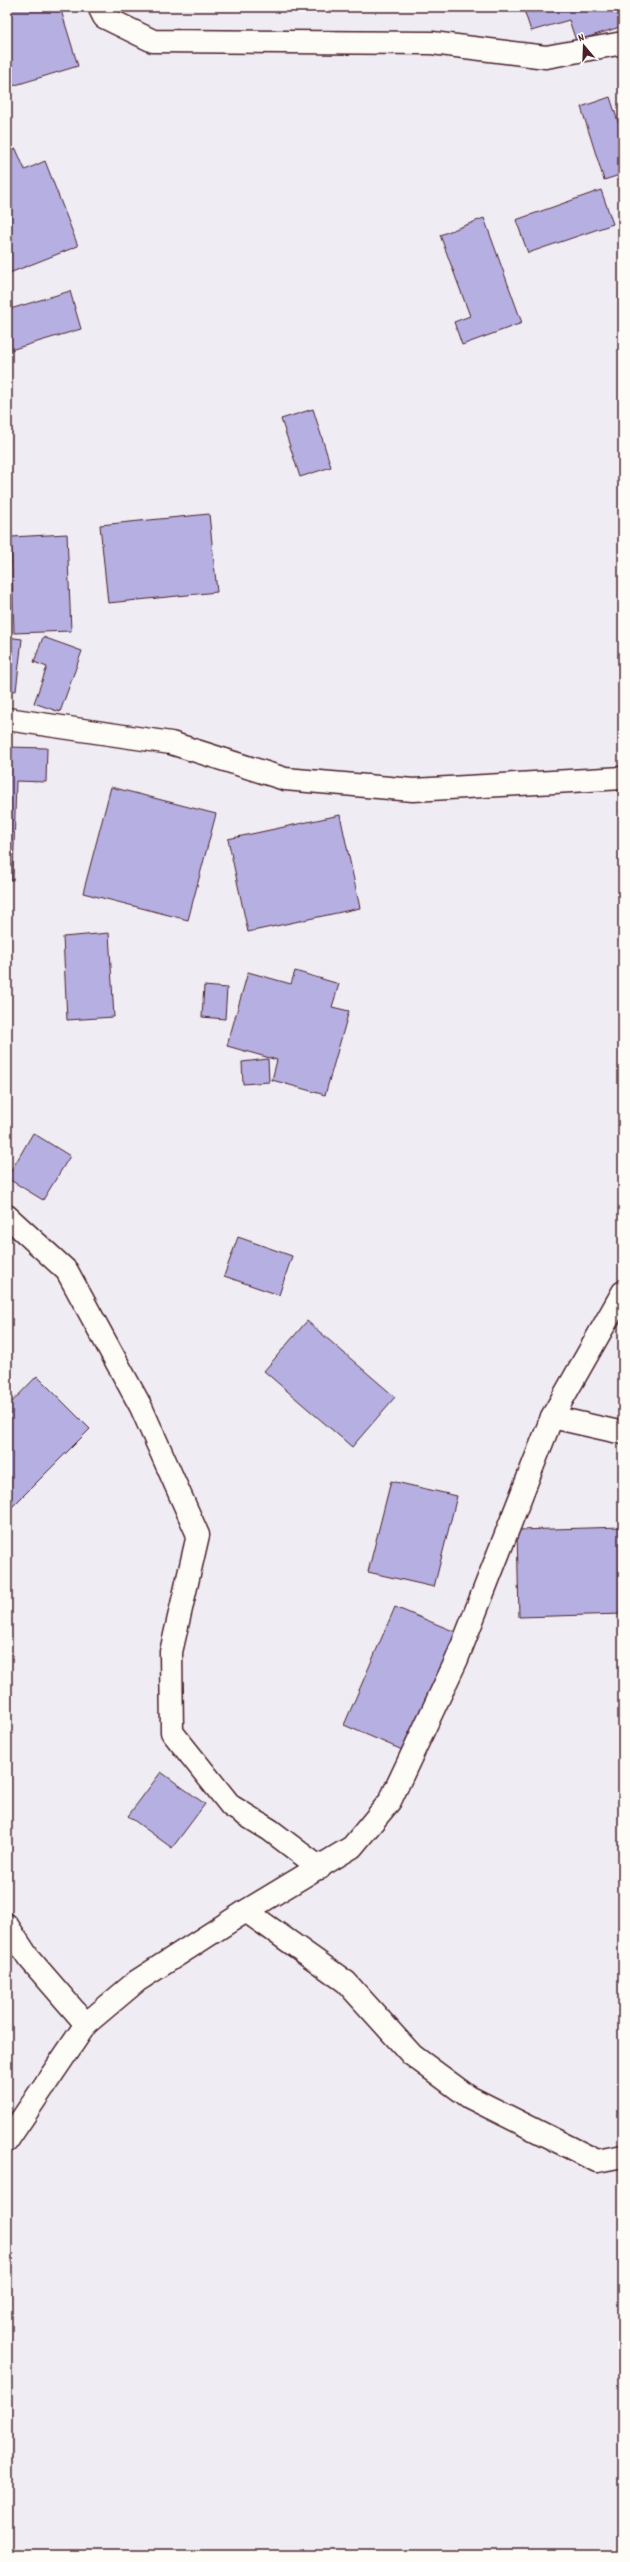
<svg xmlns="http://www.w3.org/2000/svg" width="630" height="2562" viewBox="0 0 630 2562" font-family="Dekko,sans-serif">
  <rect width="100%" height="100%" fill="#efedf3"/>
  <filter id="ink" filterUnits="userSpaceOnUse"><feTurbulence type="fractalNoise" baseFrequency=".025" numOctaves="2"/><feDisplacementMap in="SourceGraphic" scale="8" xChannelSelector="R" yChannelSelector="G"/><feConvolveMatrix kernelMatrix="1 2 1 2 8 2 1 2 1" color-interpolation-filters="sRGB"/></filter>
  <g filter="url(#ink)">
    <g fill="#b6b0e2" stroke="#4a1f2b">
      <polygon points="7,7 60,7 78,66 9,87 7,80"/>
      <polygon points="523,7 623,7 623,26 576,41 569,20 531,31"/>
      <polygon points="610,97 623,137 623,174 604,180 581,107"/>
      <polygon points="16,149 25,170 45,161 78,246 7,274 7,152"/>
      <polygon points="601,190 613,224 528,253 516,220"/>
      <polygon points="484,218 522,323 462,345 454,322 470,316 440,235"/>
      <polygon points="70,291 81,329 7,351 7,310"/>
      <polygon points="313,409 331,467 300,477 281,419"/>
      <polygon points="209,514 217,592 108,603 100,525"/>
      <polygon points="67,534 71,631 14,633 11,537"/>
      <polygon points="7,637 22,639 16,691 7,690"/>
      <polygon points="43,637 82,651 60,712 34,703 47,667 34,662"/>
      <polygon points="7,747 47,748 46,782 16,781 13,880 7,880"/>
      <polygon points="111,787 216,814 188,920 83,893"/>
      <polygon points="340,815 360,908 248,932 228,839"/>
      <polygon points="109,933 114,1017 67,1020 63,937"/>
      <polygon points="295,971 339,984 332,1007 349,1011 325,1095 272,1080 277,1060 227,1046 248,972 291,984"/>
      <polygon points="204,986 227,988 225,1019 202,1017"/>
      <polygon points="268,1059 269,1082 243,1084 242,1062"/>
      <polygon points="33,1133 70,1156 43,1200 7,1178"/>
      <polygon points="238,1237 292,1256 279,1295 224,1276"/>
      <polygon points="307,1321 395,1397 352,1447 264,1371"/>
      <polygon points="37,1376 90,1429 7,1512 7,1407"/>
      <polygon points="391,1481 457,1496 434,1587 368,1572"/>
      <polygon points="623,1527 623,1614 519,1617 517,1530"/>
      <polygon points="395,1607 458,1633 407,1752 344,1725"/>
      <polygon points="161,1772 205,1804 172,1848 128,1816"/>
    </g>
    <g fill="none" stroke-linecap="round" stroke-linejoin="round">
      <g stroke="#4a1f2b" stroke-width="25">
        <g id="minor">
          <polyline points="99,7 104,17 153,41 432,43 546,57 623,43"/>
          <polyline points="7,719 171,743 285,779 413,790 623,778"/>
          <polyline points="7,1216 67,1271 141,1407 198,1535 171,1652 172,1732 231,1806 270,1830 320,1868"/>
          <polyline points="552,1417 623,1433"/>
          <polyline points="246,1911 346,1982 412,2055 469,2097 597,2161 623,2156"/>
          <polyline points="7,1925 28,1957 86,2024"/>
          <polyline points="7,2141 86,2024 137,1981 246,1911 352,1847 390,1801 457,1659 552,1417 623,1292"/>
        </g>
      </g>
      <use href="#minor" stroke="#fdfcf7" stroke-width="22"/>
    </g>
  </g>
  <rect width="630" height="2562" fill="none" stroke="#fdfcf7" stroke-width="24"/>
  <rect x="12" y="12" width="606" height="2538" fill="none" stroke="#4a1f2b" stroke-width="1.5" filter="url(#ink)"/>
  <g transform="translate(584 46) rotate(341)" stroke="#fdfcf7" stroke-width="3" paint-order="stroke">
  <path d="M0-3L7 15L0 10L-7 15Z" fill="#4a1f2b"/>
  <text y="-6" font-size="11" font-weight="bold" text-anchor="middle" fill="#4a1f2b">N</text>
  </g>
</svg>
